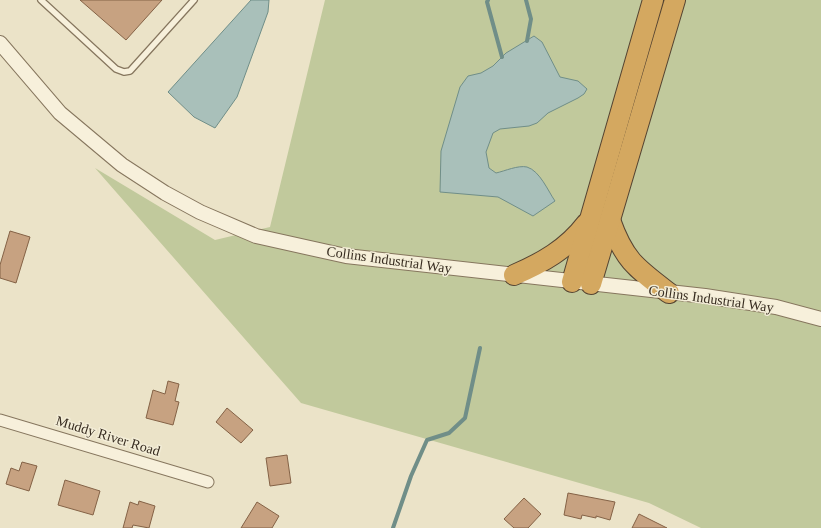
<svg xmlns="http://www.w3.org/2000/svg" width="821" height="528" viewBox="0 0 821 528" font-family="'Times New Roman',serif">
  <rect width="100%" height="100%" fill="#ebe3c8"/>
  <polygon fill="#c1c99c" points="325,0 821,0 821,528 701,528 649,503 301,403 95,168 215,240 270,227"/>
  <g fill="#a9c0ba" stroke="#708e88">
    <polygon points="251,0 269,0 268,12 237,97 215,128 194,117 168,92"/>
    <path d="M534,36L542,42L560,77L578,81L587,89L584,94L578,98L548,113L537,123L529,126L500,129L493,133L486,152L489,168L496,173C505,171 518,165 527,167C540,171 548,191 555,201L533,216L498,197L440,192L441,151L460,87L468,76L481,73L493,66L506,53Z"/>
  </g>
  <g fill="none" stroke-linecap="round" stroke-linejoin="round">
    <g stroke="#708e88" stroke-width="4">
      <polyline points="488,0 487,2 502,57"/>
      <polyline points="526,0 531,19 527,41"/>
      <polyline points="393,528 411,476 427,440 449,433 465,418 480,348"/>
    </g>
  </g>
  <g fill="#c7a281" stroke="#846246">
    <polygon points="80,0 162,0 126,40"/>
    <polygon points="10,231 30,237 16,283 0,278 0,265"/>
    <polygon points="168,381 179,384 175,401 179,402 173,425 146,418 153,390 165,394"/>
    <polygon points="227,408 253,430 241,443 216,422"/>
    <polygon points="287,455 291,483 270,486 266,458"/>
    <polygon points="22,462 37,466 29,491 6,484 11,468 19,471"/>
    <polygon points="65,480 100,491 93,515 58,505"/>
    <polygon points="568,493 615,502 610,520 596,516 596,518 582,515 581,519 564,515"/>
    <polygon points="524,498 541,514 528,528 514,528 504,519"/>
    <polygon points="139,501 155,506 149,528 133,525 132,528 123,528 130,502 138,505"/>
    <polygon points="257,502 279,516 272,528 241,528"/>
    <polygon points="639,514 667,528 632,528"/>
  </g>
  <g fill="none" stroke-linecap="round" stroke-linejoin="round">
    <g stroke="#86765e" stroke-width="8">
      <polyline id="service" points="41,0 116,69 124,72 130,71 194,0"/>
    </g>
    <g stroke="#86765e" stroke-width="13">
      <polyline id="minor" points="0,420 208,482"/>
    </g>
    <g stroke="#86765e" stroke-width="16">
      <polyline id="tertiary" points="0,43 60,113 122,165 165,193 200,212 256,236 346,256 705,296 776,307 821,319"/>
    </g>
    <g stroke="#554432" stroke-width="22">
      <g id="motorway">
        <path d="M610,220C624,260 636,268 669,293"/>
        <path d="M514,275C542,263 567,249 586,224"/>
        <polyline points="572,282 653,0"/>
        <polyline points="591,284 675,0"/>
      </g>
    </g>
    <use href="#service" stroke="#f7f0db" stroke-width="5.5"/>
    <use href="#minor" stroke="#f7f0db" stroke-width="11"/>
    <use href="#tertiary" stroke="#f7f0db" stroke-width="14"/>
    <use href="#motorway" stroke="#d4a860" stroke-width="20"/>
  </g>
  <g text-anchor="middle" dominant-baseline="central" stroke-width="3" stroke-linejoin="round" paint-order="stroke">
    <g font-size="14" fill="#382d21" stroke="#f3edd7">
      <text transform="translate(389 260) rotate(8)">Collins Industrial Way</text>
      <text transform="translate(711 299) rotate(8)">Collins Industrial Way</text>
      <text transform="translate(108 436) rotate(17)">Muddy River Road</text>
    </g>
  </g>
</svg>
